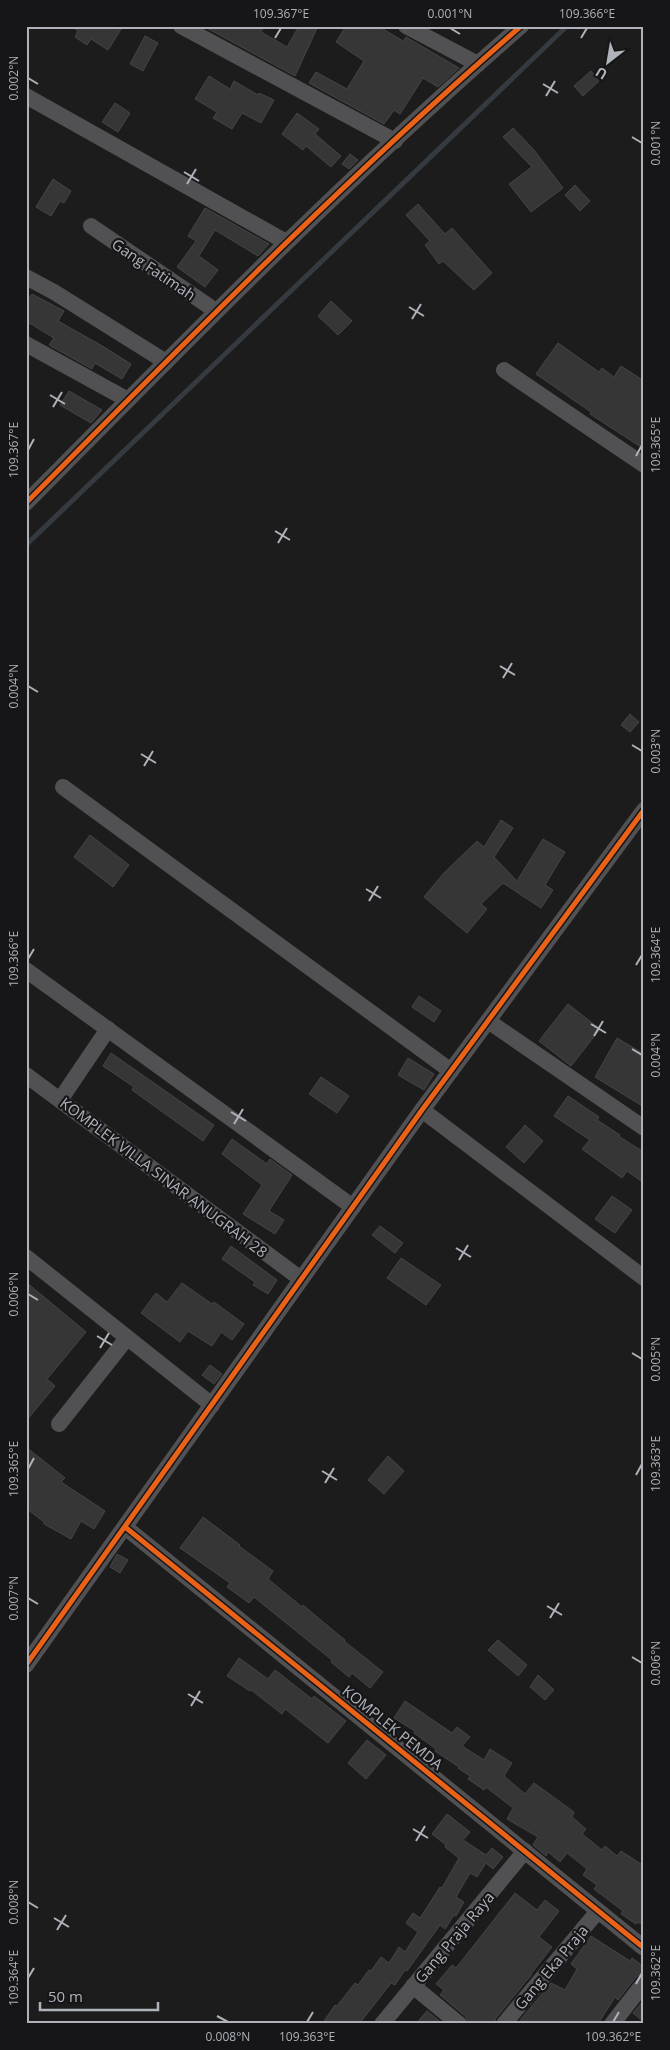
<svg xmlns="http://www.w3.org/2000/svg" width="670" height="2050" viewBox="0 0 670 2050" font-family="'Open Sans',sans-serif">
  <rect width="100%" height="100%" fill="#1c1c1c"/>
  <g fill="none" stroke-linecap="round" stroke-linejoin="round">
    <polyline stroke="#343a40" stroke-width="5" points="26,545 567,26"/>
  </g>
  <g fill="#363637" stroke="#454548">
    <polygon points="71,26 123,26 108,50 91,39 87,45 75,37 78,31"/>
    <polygon points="203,26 264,26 261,32 287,47 299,26 318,26 295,76"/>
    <polygon points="346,26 378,26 403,41 406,37 459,68 438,87 423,78 400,114 394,110 384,124 309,83 316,72 347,89 364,61 336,42"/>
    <polygon points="145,36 158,43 143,71 130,64"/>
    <polygon points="591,71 599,81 583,96 574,86"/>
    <polygon points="209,76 230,89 234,81 258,95 259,93 274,100 261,123 242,113 232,129 213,118 217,112 195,99"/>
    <polygon points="115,103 130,113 118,132 102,122"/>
    <polygon points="297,113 319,129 315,134 341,156 331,167 306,146 303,150 282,134"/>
    <polygon points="513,128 534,150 563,188 531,212 509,184 532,167 503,137"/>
    <polygon points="350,154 358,160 349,169 342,164"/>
    <polygon points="53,179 71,191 64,203 60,201 51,216 36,207"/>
    <polygon points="575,185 590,201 580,211 565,195"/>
    <polygon points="418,204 445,234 452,228 492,273 474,290 443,261 439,264 425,245 430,241 406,215"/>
    <polygon points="205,208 269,244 258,256 215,230 199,256 218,270 205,287 177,267 196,241 188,236"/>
    <polygon points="32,294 64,311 58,321 104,347 131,364 122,379 95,363 92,369 49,345 54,338 26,321 26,303"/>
    <polygon points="331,301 352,321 338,335 318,316"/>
    <polygon points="558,343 599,372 602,368 614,377 621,366 644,381 644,449 590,414 591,412 536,374"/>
    <polygon points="69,391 102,410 91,423 60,405"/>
    <polygon points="630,714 639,722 630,732 621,725"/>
    <polygon points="501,820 513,828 494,857 517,881 543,839 565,852 545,885 553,890 541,908 503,883 481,904 487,909 467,933 424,897 444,873 477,841 484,847"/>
    <polygon points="90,835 129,865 113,887 74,857"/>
    <polygon points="419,996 441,1011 434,1022 412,1007"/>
    <polygon points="568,1004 600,1029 571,1066 539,1041"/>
    <polygon points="617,1038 644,1054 644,1107 595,1077"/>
    <polygon points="111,1053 214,1125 203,1141 132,1090 134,1087 103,1066"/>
    <polygon points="408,1058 434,1074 424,1090 398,1075"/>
    <polygon points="321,1077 349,1096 337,1113 309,1094"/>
    <polygon points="568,1096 599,1117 597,1120 620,1135 618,1136 644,1152 644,1183 627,1171 622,1178 582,1149 590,1140 554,1116"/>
    <polygon points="525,1125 543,1141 524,1163 506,1147"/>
    <polygon points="232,1139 267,1164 270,1159 292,1175 269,1211 284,1220 275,1234 243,1214 262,1185 222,1154"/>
    <polygon points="612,1196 632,1210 615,1233 595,1219"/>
    <polygon points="380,1226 403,1243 395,1253 372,1235"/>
    <polygon points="231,1246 277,1280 268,1294 253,1285 255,1282 222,1259"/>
    <polygon points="401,1258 441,1285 426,1305 387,1278"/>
    <polygon points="26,1282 86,1332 47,1379 55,1386 26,1421"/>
    <polygon points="182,1283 212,1304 214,1302 244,1324 232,1340 221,1332 212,1346 188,1331 180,1342 141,1313 156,1293 167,1302"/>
    <polygon points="210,1365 222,1374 214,1384 202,1375"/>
    <polygon points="26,1447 65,1478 61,1482 105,1511 94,1529 81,1521 71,1539 44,1524 44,1522 26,1508"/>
    <polygon points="388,1456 404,1471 384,1494 368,1480"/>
    <polygon points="203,1517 240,1545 239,1546 273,1571 268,1579 302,1607 303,1605 323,1622 345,1640 344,1641 383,1672 370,1688 352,1673 349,1677 331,1662 332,1660 254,1597 249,1603 227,1587 230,1583 180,1548"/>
    <polygon points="117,1554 128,1560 120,1573 110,1567"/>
    <polygon points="498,1640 527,1665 518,1676 488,1650"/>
    <polygon points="239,1658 268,1679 275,1670 312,1699 314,1696 346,1721 328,1743 285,1709 282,1714 251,1690 250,1691 227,1676"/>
    <polygon points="538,1675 554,1690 545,1700 530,1687"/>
    <polygon points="405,1701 452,1733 457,1727 470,1737 462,1746 484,1760 490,1749 512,1763 504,1776 525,1794 534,1783 574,1812 572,1817 586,1829 582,1834 602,1850 605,1846 617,1856 621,1851 644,1866 644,1926 638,1922 636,1924 621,1914 623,1911 594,1889 597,1885 583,1875 587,1869 567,1853 560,1862 548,1852 546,1856 533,1845 538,1837 507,1819 513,1808 486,1787 484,1790 468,1779 470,1776 458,1768 459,1767 435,1751 436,1749 414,1733 415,1731 394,1718"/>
    <polygon points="367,1740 386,1755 366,1779 348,1763"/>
    <polygon points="447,1814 470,1832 463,1840 486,1855 492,1848 503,1857 493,1869 486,1863 477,1877 470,1873 456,1897 464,1902 456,1916 454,1915 445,1929 440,1925 407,1971 405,1970 395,1985 391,1983 359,2024 322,2024 335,2005 337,2006 355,1983 358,1985 369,1970 371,1971 381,1957 389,1963 399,1947 405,1952 418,1932 406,1923 413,1913 420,1918 440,1887 442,1888 459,1858 445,1847 446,1845 432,1834"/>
    <polygon points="515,1893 537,1910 545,1900 559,1911 539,1937 552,1947 531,1974 532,1974 496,2018 494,2024 469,2024 465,2016 440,1995 444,1990 436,1984 452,1965 456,1968"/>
    <polygon points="591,1936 630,1961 632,1958 644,1967 644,1973 636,1977 618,2000 615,1997 598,2024 517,2024 551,1983 565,1990 577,1969 571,1964"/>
    <polygon points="644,2000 644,2022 633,2013"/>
    <polygon points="427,2011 443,2024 416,2024"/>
  </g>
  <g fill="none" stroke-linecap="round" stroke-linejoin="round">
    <g stroke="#515154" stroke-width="16">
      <polyline points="181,26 395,141"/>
      <polyline points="406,26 478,64"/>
      <polyline points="26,96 286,242"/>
      <polyline points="91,226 216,311"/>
      <polyline points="26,277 54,292 166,362"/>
      <polyline points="26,344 128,400"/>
      <polyline points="504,370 644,465"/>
      <path d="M26,503C187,340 348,176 521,26"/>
      <polyline points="63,787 451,1071"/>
      <polyline points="26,970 353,1207"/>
      <polyline points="488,1021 644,1128"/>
      <polyline points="26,1075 301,1279"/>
      <polyline points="60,1100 108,1029"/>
      <polyline points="422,1110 644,1278"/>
      <polyline points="26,1257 212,1405"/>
      <polyline points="59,1424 127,1338"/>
      <polyline points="125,1527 644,1948"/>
      <polyline points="26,1665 422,1110 644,810"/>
      <polyline points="413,1986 459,2024"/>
      <polyline points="382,2024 525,1851"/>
      <polyline points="504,2024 598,1911"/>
      <polyline points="612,2024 644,1983"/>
    </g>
    <g stroke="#161618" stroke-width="8">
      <g id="cycleway">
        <path d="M26,503C187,340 348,176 521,26"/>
        <polyline points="125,1527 644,1948"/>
        <polyline points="26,1665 422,1110 644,810"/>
      </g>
    </g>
    <use href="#cycleway" stroke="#ea6118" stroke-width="5"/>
  </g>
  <path fill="none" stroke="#afb2ba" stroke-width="2" d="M450,28L460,34M275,38L281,28M581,38L587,28M28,78L38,84M543,84L558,93M546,96L555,81M632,137L642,143M184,172L199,181M187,184L196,169M409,307L424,316M412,319L421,304M50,395L65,404M53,407L62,392M28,450L34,439M636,456L642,445M275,531L290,540M278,543L287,528M500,666L515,675M503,678L512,663M28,686L38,692M632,745L642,751M141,754L156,763M144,766L153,751M366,889L381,898M369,901L378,886M28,959L34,949M636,965L642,955M591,1024L606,1033M594,1036L603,1021M632,1049L642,1055M231,1112L246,1121M234,1124L243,1109M456,1248L471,1257M459,1260L468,1245M28,1294L38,1300M97,1336L112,1345M100,1348L109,1333M632,1353L642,1359M28,1469L34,1458M322,1471L337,1480M636,1475L642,1464M325,1483L334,1468M28,1598L38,1604M547,1606L562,1615M550,1618L559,1603M632,1657L642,1663M188,1694L203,1703M191,1706L200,1691M413,1829L428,1838M416,1841L425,1826M28,1902L38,1908M54,1918L69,1927M57,1930L66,1915M28,1978L34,1968M636,1984L642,1973M217,2016L228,2022M307,2022L313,2012M613,2022L619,2012"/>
  <g text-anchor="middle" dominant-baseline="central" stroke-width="4.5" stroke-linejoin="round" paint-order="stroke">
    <g font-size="15" fill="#afb2ba" stroke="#161618">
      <text transform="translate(154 269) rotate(34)">Gang Fatimah</text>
      <text transform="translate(164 1177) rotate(37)">KOMPLEK VILLA SINAR ANUGRAH 28</text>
      <text transform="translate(393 1727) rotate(39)">KOMPLEK PEMDA</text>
      <text transform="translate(454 1937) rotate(-50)">Gang Praja Raya</text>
      <text transform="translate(551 1967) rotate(-50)">Gang Eka Praja</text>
    </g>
  </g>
  <rect width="670" height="2050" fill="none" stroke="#161618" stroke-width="55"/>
  <g transform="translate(608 62) rotate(211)" stroke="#161618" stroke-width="4" paint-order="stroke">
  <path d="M0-4L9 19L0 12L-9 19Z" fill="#afb2ba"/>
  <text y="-8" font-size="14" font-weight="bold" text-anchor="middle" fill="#afb2ba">U</text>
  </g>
  <path d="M40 2002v8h118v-8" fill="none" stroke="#afb2ba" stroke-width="2.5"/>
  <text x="48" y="2002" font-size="15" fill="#afb2ba" stroke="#161618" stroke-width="4" paint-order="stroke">50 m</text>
  <rect x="28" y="28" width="614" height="1994" fill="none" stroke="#afb2ba" stroke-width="2"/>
  <g font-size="12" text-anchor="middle" fill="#afb2ba">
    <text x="281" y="18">109.367°E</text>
    <text x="450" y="18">0.001°N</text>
    <text x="587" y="18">109.366°E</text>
    <text transform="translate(14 78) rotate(-90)" y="4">0.002°N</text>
    <text transform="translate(656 143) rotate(-90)" y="4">0.001°N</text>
    <text transform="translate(656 445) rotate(-90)" y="4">109.365°E</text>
    <text transform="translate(14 450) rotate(-90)" y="4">109.367°E</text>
    <text transform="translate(14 686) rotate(-90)" y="4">0.004°N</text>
    <text transform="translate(656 751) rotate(-90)" y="4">0.003°N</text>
    <text transform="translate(656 955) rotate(-90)" y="4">109.364°E</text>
    <text transform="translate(14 959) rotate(-90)" y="4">109.366°E</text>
    <text transform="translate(656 1055) rotate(-90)" y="4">0.004°N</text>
    <text transform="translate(14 1294) rotate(-90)" y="4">0.006°N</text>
    <text transform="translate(656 1359) rotate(-90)" y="4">0.005°N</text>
    <text transform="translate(656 1464) rotate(-90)" y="4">109.363°E</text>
    <text transform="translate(14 1469) rotate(-90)" y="4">109.365°E</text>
    <text transform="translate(14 1598) rotate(-90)" y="4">0.007°N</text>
    <text transform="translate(656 1663) rotate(-90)" y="4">0.006°N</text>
    <text transform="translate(14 1902) rotate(-90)" y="4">0.008°N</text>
    <text transform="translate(656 1973) rotate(-90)" y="4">109.362°E</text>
    <text transform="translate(14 1978) rotate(-90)" y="4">109.364°E</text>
    <text x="228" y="2041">0.008°N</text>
    <text x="307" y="2041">109.363°E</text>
    <text x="613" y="2041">109.362°E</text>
  </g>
</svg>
